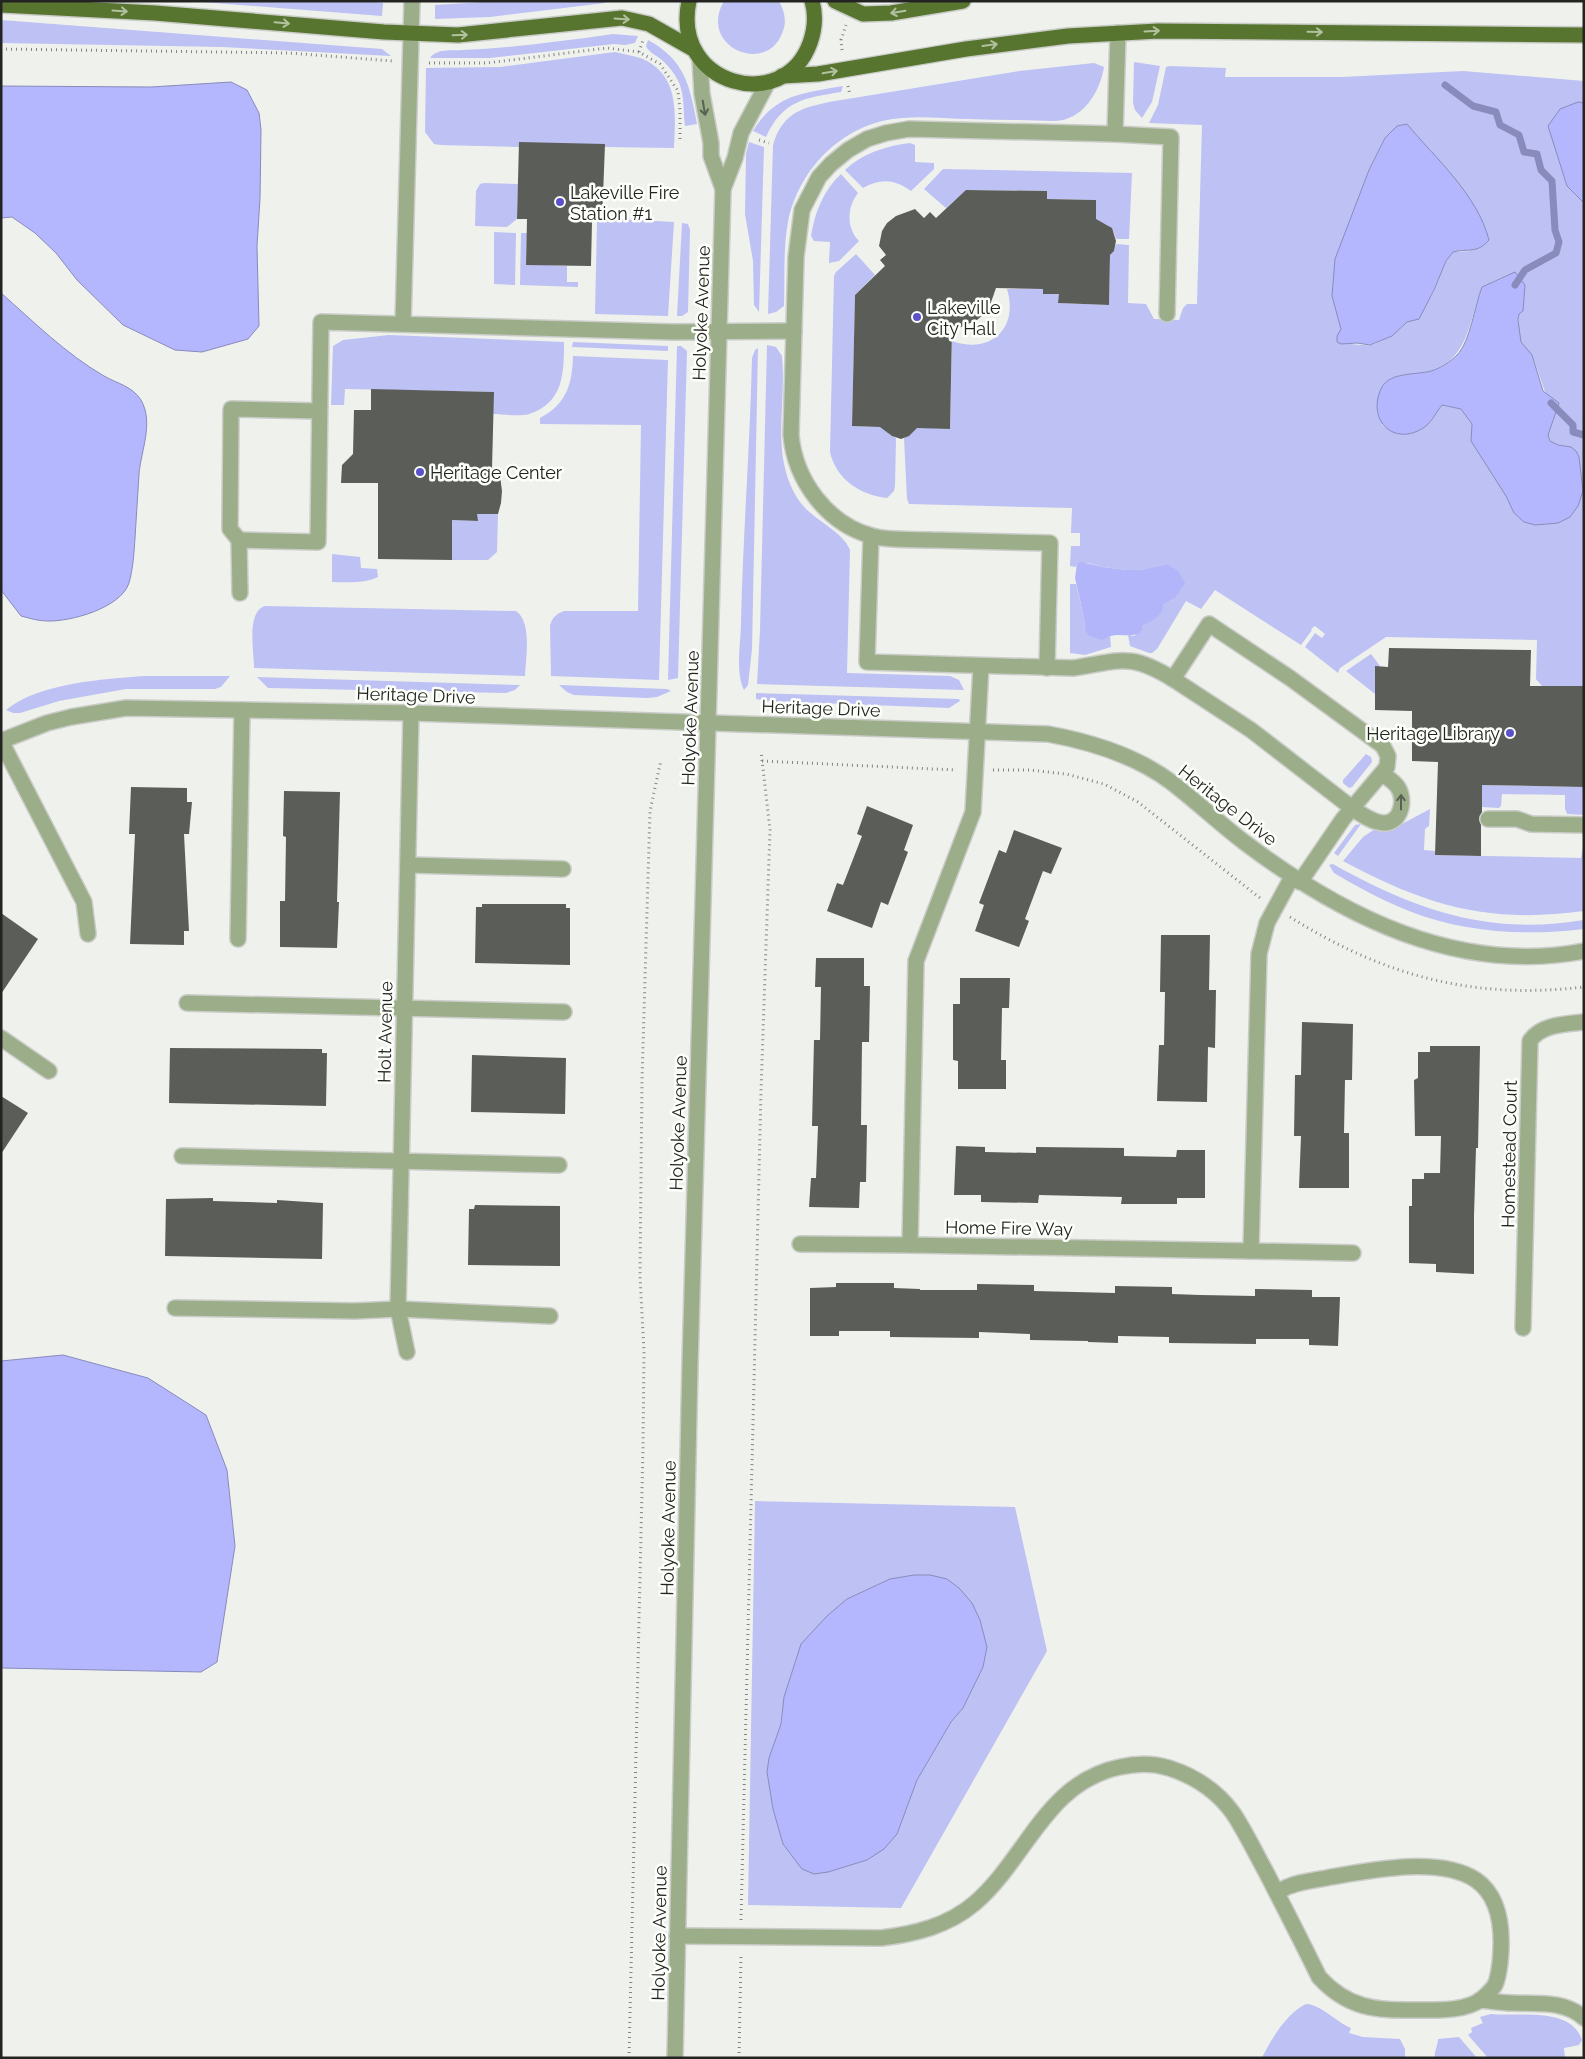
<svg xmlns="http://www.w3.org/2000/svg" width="1585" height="2059" viewBox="0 0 1585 2059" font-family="Raleway,sans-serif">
  <rect width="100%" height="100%" fill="#eff1ed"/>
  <g fill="#bec1f3" fill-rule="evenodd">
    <polygon points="189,1 366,1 383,3 382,16"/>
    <polygon points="501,1 605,1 605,3 490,17 435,19 435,5"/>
    <path d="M724,1H779C784,10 787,21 783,31C768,77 697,47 724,1Z"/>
    <polygon points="1,20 382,49 391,56 222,47 1,43"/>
    <path d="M613,34L638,36L635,43L625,45L614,44L490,58H430C437,48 452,51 462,50C513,48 563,41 613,34Z"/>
    <path d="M648,40C685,60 690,86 697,124L685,126C682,98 687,84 663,61C658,56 649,53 646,46Z"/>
    <path d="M615,52C626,55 639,56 649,62C680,81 675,117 674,148L605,147V144L519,147L441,145L434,144L425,132L426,68L500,67Z"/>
    <polygon points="1134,62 1160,66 1152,102 1142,118 1135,110 1133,103"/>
    <path d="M1094,63L1104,67C1100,92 1083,120 1055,121C1026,120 997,120 968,119C947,119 925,116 903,118C846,121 799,167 788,222C783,247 785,281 784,306L776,312L768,314L773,145C783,111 804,107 835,101L1019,71Z"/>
    <path d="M1170,66L1226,68L1225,77H1342L1463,71L1584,81V103L1578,102L1553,140L1567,186L1584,203V686H1542L1536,679L1537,640L1386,637L1340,668L1338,673L1305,647L1315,633L1322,638L1325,634L1315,626L1311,629L1312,630L1301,645L1215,590L1201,609L1186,601L1157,649L1152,653H1149L1130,646L1128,635L1134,636L1163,605L1175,598L1167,564L1140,570H1128L1103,567L1088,563L1077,564L1076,567L1070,566L1071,546H1080V533H1071L1072,508L909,504L907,499L904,438L912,433V427L950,429L952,341C991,355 1019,328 1007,289H1043V294H1059V303L1109,305L1110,255L1114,251L1116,244L1129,245L1128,303L1146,304L1154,319L1179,320L1183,308L1187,304H1197L1202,125L1149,123L1158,105L1166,67ZM1407,124L1417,136L1470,251L1453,252C1442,264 1440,279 1433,293C1423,311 1392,339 1371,345C1367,346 1342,343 1337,342V337L1341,329L1336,259L1369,170L1385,138L1397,126ZM1501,278L1525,285L1523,311L1519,314L1518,331L1521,342L1534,360L1554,418L1548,435L1551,442L1558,445L1571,447L1579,457V465L1558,523L1535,525L1524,522L1514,513L1506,495L1471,441L1472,424L1461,409L1442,405C1424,427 1408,441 1382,425L1391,378C1405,376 1420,375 1433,370C1469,358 1470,317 1482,287Z"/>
    <path d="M843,86L841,92C805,98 783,100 766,137L753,131C775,94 804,93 843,86Z"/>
    <polygon points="749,142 764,147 759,312 754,305 753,261 745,214 746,154"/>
    <path d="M910,143L915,145V162L934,163V169L911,191C895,179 880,178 863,188L845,170C863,153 886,146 910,143Z"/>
    <path d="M943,169L1132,173L1129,239H1116C1113,227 1108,223 1096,222V200L1047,199V191L967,190L946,208L924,189Z"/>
    <path d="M841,174L858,193C847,207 846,228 859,241L839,261L829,263L830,242L814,241L811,236C815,212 823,191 841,174Z"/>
    <polygon points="484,183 518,184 517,219 507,227 475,226 476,191 480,184"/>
    <polygon points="602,218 674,222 668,316 595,314 597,222 602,222"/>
    <polygon points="682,223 688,224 690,230 688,312 682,316 677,316"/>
    <polygon points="494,232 516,233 515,285 494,284"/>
    <polygon points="521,233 527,233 526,264 567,266 567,282 578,282 578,287 520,285"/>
    <path d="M856,254L875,275L855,295L852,426L889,427V434L896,438L895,486L894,491L887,498C860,495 836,479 830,452L834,276L836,272Z"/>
    <path d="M389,335L564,342C564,372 564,403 529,414C518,417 504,414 493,414V392L345,389L344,405H331L333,346L343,340Z"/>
    <polygon points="573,342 668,346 668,351 572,347"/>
    <path d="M767,345L776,347L782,356C787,406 769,457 800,502C813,520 843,531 850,550L847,673L950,676L959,680L964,690L757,684L760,630Z"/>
    <polygon points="677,346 681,346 687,351 678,678 668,680"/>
    <path d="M758,348L752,649L748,685L744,690C735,672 741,642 741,622C743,534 750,446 752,358L755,350Z"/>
    <path d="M573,356L668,360L659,680L551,676L550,625C553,617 556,614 564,611H638L641,425L540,424V418C567,404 572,384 573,356Z"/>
    <polygon points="477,514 498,514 497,552 488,560 452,560 452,520 477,521"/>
    <path d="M332,554L360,557L361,568L377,569L378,577C363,584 348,582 332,582Z"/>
    <polygon points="1070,584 1076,584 1084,618 1085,630 1110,635 1111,647 1085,655 1070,653"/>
    <path d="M265,606L516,611C532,622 526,657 525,676L254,668C254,651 246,612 265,606Z"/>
    <polygon points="1371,654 1380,666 1375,694 1346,671"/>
    <path d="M145,676H230L221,687L215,689H126L59,701L20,713H13L6,710C38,683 104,679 145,676Z"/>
    <polygon points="257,677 520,685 515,690 506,693 268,688"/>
    <polygon points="559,685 667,689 671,691 657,697 647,698 574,695 567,692"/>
    <polygon points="756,693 959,699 960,701 949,708 767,701 756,699"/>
    <polygon points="1366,754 1371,757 1372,762 1352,787 1349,788 1343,783 1343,780"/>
    <polygon points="1482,785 1584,787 1584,815 1567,814 1565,809 1565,795 1502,794 1501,806 1499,808 1482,807"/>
    <path d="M1430,809L1429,826L1425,829L1424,850L1435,851V855L1581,858L1584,841V911C1488,924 1427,906 1343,861L1363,837L1375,829L1383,832L1389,831Z"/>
    <polygon points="1361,824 1338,856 1334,853 1355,825"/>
    <path d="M1333,864C1415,910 1489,936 1584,920V929C1525,936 1465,933 1409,911C1383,901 1358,887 1334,873L1329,865Z"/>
    <path d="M755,1501L1015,1507L1047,1651L901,1908L748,1905ZM890,1579L983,1667L963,1708L951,1722L917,1780L897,1834L867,1860L828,1872L791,1855L783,1844L773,1809L767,1772L781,1724L784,1697L801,1644L847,1599Z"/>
    <path d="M1306,2004C1322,2005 1336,2022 1351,2028L1349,2033L1363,2037L1400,2039L1405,2049V2058H1262C1271,2039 1287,2013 1306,2004Z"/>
    <path d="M1491,2014C1519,2017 1571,2006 1582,2040L1579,2045L1564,2048L1565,2058H1488L1468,2035L1472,2032L1471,2028L1483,2023L1480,2017Z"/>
    <path d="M1459,2037L1477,2058H1435C1434,2050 1438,2046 1438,2039Z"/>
  </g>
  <path fill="#b2b5fa" d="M1081,562L1103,567L1128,570H1140L1167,564L1178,571L1185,583L1175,598L1163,605C1163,617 1151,620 1143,626L1140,633C1126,639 1117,630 1102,640L1088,635L1085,630L1084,618L1075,578L1077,564Z"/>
  <g fill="#b4b7fd" stroke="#888bbb">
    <polygon points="231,82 247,90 259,113 261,130 260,198 257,246 259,326 248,339 202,352 175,350 123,325 77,280 56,253 35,233 12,217 1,218 1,86 151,87"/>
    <polygon points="1578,102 1584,103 1584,203 1567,186 1548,126 1560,109"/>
    <path d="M1407,124C1436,159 1477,194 1489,240C1477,254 1469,248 1453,252L1446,261L1434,290L1419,319L1407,322L1392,336L1370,345L1357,343L1341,344L1337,342V336L1341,329L1332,296L1335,259L1369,170L1385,138L1397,126Z"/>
    <path d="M1515,272L1525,285L1523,311L1519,314L1518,320L1521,342L1532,355L1543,391L1559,403L1548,435L1550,441L1558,445L1571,447L1576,451L1579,457L1583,491L1578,506L1570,517L1558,523L1535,525L1524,522L1514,513L1506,496L1471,441L1472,424L1461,409L1442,405C1437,411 1432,421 1426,426C1395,449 1365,420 1382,387C1390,372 1417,375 1431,371C1441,368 1450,362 1457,355C1470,342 1475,305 1482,287Z"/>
    <path d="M1,293C34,322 66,354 104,376C118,384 132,386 141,400C154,423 141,450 139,474C138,495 136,517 135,538C134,553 133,569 129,583C121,608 70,622 47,621C38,621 29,618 21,616L1,590Z"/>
    <polygon points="63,1355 148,1378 206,1415 227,1470 235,1546 217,1662 201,1672 1,1668 1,1361"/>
    <polygon points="914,1575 930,1575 947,1579 959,1588 972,1603 980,1620 987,1647 983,1667 963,1708 951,1722 917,1780 897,1834 884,1849 867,1860 828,1872 814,1874 802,1869 783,1844 773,1809 767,1772 769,1758 781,1724 784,1697 801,1644 827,1616 847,1599 890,1579"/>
  </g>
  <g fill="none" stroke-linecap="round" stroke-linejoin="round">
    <g stroke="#888bbb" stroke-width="7">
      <polyline points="1445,85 1473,106 1496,112 1500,125 1519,135 1524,152 1537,154 1541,170 1552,181 1555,230 1559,242 1556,253 1525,270 1515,285"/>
      <polyline points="1551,403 1573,425 1573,432 1584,435"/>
    </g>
  </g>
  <g fill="#5b5d59">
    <polygon points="519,142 605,144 602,222 592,222 591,266 526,265 527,219 517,219"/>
    <polygon points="966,190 1047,191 1047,199 1096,200 1096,219 1112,228 1116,241 1114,251 1110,255 1109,305 1058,303 1059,294 1043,294 1043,289 996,288 989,308 984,314 977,320 952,331 950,429 917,428 909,436 901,439 892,436 880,427 852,426 855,295 885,266 880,260 886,255 879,246 882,231 887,223 896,216 915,209 924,218 930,212 936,218"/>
    <polygon points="371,389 494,392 492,468 498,467 500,476 502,491 501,503 498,514 477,514 478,521 452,520 452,560 378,559 378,483 341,483 342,465 353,454 354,410 371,410"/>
    <polygon points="1389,648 1531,650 1530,686 1584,686 1584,787 1482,785 1482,812 1479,819 1481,825 1481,856 1435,855 1438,762 1412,761 1412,711 1375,710 1375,666 1388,667"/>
    <polygon points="131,787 187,788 187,802 192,802 189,834 184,834 189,931 184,931 184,945 130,944 135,834 129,834"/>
    <polygon points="284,791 340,792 337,902 339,902 337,948 280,947 280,901 285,901 286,837 283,836"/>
    <polygon points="867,806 913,825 904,850 908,852 888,905 881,902 872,928 827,911 837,883 843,885 862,836 857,834"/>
    <polygon points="1014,830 1062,848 1051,874 1043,871 1025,919 1029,921 1019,947 975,931 984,905 979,903 999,850 1006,853"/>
    <polygon points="482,904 566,904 566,908 570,908 570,965 475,963 476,907 482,907"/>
    <polygon points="1,913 38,939 1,994"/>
    <polygon points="1161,935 1210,935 1209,990 1216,990 1215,1048 1208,1047 1207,1102 1157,1101 1159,1045 1164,1045 1165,992 1160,992"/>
    <polygon points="816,958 864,958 864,986 870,986 869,1042 862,1042 861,1125 867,1125 866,1182 860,1182 859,1208 809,1207 811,1178 816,1178 818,1126 812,1126 814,1040 820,1040 821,987 815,987"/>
    <polygon points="960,978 1010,978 1009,1008 1002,1008 1001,1060 1006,1060 1006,1089 958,1089 958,1061 953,1060 953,1004 960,1004"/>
    <polygon points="1302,1022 1353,1024 1352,1080 1345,1080 1344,1133 1349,1133 1349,1188 1299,1188 1301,1136 1294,1136 1295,1075 1301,1075"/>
    <polygon points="1430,1046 1480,1046 1478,1148 1476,1148 1474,1216 1474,1274 1436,1272 1436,1264 1409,1263 1409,1206 1412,1206 1412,1179 1424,1179 1424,1173 1440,1173 1441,1136 1415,1136 1414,1080 1418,1078 1418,1052 1430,1052"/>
    <polygon points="170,1048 322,1049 322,1053 327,1053 326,1106 169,1103"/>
    <polygon points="472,1055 566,1058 565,1114 471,1112"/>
    <polygon points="1,1096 28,1113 1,1154"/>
    <polygon points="956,1146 985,1147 985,1152 1036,1153 1036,1147 1124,1148 1124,1156 1176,1157 1177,1150 1205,1150 1205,1198 1177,1198 1177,1204 1121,1204 1122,1197 1039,1195 1038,1203 981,1202 981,1195 954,1195"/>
    <polygon points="213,1198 213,1201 277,1203 277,1200 323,1203 322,1259 165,1256 166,1199"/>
    <polygon points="475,1205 560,1206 560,1266 468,1265 469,1209 474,1209"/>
    <polygon points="836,1283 894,1283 894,1288 920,1289 920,1290 977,1290 977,1284 1034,1285 1034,1291 1115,1293 1115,1286 1172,1287 1172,1294 1200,1295 1255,1296 1255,1289 1312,1290 1312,1297 1340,1297 1338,1346 1309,1345 1309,1339 1256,1339 1256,1344 1169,1343 1169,1337 1118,1336 1118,1343 1088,1342 1088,1341 1030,1340 1030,1334 979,1332 979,1338 890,1337 890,1331 839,1331 839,1336 810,1336 810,1288 836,1287"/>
  </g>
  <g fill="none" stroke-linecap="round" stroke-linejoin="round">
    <g stroke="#caccc8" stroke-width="18">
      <g id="minor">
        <polyline points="700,59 702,94 711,143 711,156 723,189"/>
        <polyline points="1115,134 1118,33"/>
        <polyline points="403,324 412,1"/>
        <path d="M871,536L867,662L1073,668C1120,661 1129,652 1173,679L1209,624L1290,678L1383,746L1388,756L1387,767L1343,819L1300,882"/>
        <polyline points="239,540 230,529 231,409 319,411"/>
        <polyline points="240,593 239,540 318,542 321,322 673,332 794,331"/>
        <polyline points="981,666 973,812 916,961 910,1245 1251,1251 1259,954 1267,923 1292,877"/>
        <path d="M1047,668L1050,543C1011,542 972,541 932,540C913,539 890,541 872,536C827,524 795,480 791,435L796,257L802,210L819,177L831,164L848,150L867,139L886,133L909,129L1115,134L1171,137L1167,314"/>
        <path d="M1173,679L1251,730L1352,808C1361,814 1373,823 1384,823C1402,823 1406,798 1397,786C1393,781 1387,777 1382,774"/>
        <path d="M1,741L47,723L71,717L126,708L411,713L1048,734C1092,742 1135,755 1171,782C1196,801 1219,823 1244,842C1342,916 1457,975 1584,951"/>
        <polyline points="1,741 84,902 88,934"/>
        <polyline points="1488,819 1517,819 1531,824 1584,825"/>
        <polyline points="408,865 563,869"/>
        <polyline points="238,939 242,710"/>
        <polyline points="187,1003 564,1012"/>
        <polyline points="1,1038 49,1071"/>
        <polyline points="182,1156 559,1165"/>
        <polyline points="800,1244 910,1245"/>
        <polyline points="1251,1251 1353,1253"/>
        <polyline points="175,1308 355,1311 398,1309 550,1316"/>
        <path d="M1523,1328L1530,1041C1541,1024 1566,1024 1584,1022"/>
        <polyline points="407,1352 398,1309 411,713"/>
        <path d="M677,1936L881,1938C915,1934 948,1926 975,1903C1027,1858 1046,1782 1120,1767C1137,1763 1153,1763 1169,1768C1194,1776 1217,1791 1233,1813C1245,1831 1255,1852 1266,1872C1284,1907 1302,1942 1319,1977C1347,2008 1376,2011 1415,2010C1436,2010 1464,2012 1482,1999C1486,1995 1492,1990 1495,1985C1498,1979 1499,1970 1500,1963C1503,1935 1502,1898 1476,1880C1440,1856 1371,1870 1331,1877C1318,1880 1302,1881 1290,1886C1285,1887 1281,1891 1277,1893"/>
        <path d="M1480,2000C1491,2001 1502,2003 1512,2003C1537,2004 1564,2000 1584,2018"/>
        <polyline points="675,2058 690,1365 723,189 735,158 741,133 768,82"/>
      </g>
    </g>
    <g stroke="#caccc8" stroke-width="18">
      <g id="major">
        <path d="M689,1C671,86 784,115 810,43C815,29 816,15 812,1"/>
        <polyline points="835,1 863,14 891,13 963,1"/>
        <polyline points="1,5 155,13 384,32 458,35 622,18 649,24 693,49"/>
        <polyline points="782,76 818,74 966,49 1068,36 1158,31 1584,35"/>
      </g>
    </g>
    <g stroke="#828481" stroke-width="3" stroke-dasharray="1 4" stroke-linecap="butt">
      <polyline points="1,49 289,53 393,61"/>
      <polyline points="842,50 841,40 846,25"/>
      <polyline points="639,52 643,40"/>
      <polyline points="429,63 487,63 607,48 639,52 660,64 678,91 680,110 680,142"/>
      <polyline points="848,86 850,95"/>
      <polyline points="759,140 769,143"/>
      <polyline points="762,761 956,770"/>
      <polyline points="993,770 1030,770 1066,774 1104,784 1138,802 1260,898"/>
      <path d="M1290,917C1384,976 1473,1000 1584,987"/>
      <polyline points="741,1920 761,1091 770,830 761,751"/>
      <polyline points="629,2058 643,1447 644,1352 640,1276 642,1080 650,811 661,760"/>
      <polyline points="739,2058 741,1956"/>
    </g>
    <use href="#minor" stroke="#9cae89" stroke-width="15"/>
    <use href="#major" stroke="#57752f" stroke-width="15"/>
  </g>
  <defs><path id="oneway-shaft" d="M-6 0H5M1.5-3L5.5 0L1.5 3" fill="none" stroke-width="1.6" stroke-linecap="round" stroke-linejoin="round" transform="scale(1.25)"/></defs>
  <g stroke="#b2c19f">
    <use href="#oneway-shaft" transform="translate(120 11) rotate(4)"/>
    <use href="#oneway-shaft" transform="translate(898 12) rotate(171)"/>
    <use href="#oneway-shaft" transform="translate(622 19) rotate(4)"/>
    <use href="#oneway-shaft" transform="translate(282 23) rotate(5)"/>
    <use href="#oneway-shaft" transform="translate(1152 31) rotate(-3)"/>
    <use href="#oneway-shaft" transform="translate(1315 32) rotate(1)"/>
    <use href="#oneway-shaft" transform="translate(460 35) rotate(-2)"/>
    <use href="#oneway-shaft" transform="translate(990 45) rotate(-8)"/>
    <use href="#oneway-shaft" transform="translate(830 72) rotate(-10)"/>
  </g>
  <g stroke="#596250">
    <use href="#oneway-shaft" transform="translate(704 108) rotate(80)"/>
    <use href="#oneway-shaft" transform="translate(1401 802) rotate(-90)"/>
  </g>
  <g fill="#5c51c9" stroke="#fcfffa" stroke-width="2">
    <circle cx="560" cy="202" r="5"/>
    <circle cx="917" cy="317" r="5"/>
    <circle cx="420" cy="472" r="5"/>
    <circle cx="1510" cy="733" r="5"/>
  </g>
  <g text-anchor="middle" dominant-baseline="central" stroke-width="5" stroke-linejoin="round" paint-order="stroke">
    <g font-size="18" fill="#232422" stroke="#fcfffa" text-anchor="start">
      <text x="570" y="192">Lakeville Fire<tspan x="570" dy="21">Station #1</tspan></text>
      <text x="927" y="307">Lakeville<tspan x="927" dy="21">City Hall</tspan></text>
      <text x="430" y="472">Heritage Center</text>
      <text x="1500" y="733" text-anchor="end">Heritage Library</text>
    </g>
    <g font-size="18" fill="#232422" stroke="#fcfffa">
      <text transform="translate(701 313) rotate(-88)">Holyoke Avenue</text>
      <text transform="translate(416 695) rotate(2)">Heritage Drive</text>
      <text transform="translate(821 708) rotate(2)">Heritage Drive</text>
      <text transform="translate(690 718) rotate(-88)">Holyoke Avenue</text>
      <text transform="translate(1228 805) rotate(38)">Heritage Drive</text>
      <text transform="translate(385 1032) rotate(-89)">Holt Avenue</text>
      <text transform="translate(678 1123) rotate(-88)">Holyoke Avenue</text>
      <text transform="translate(1509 1154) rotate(-89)">Homestead Court</text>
      <text transform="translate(1009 1228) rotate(1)">Home Fire Way</text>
      <text transform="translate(668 1528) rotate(-89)">Holyoke Avenue</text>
      <text transform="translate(659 1933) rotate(-89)">Holyoke Avenue</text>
    </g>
  </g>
  <rect width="1585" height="2059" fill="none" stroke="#232422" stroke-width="5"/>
</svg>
